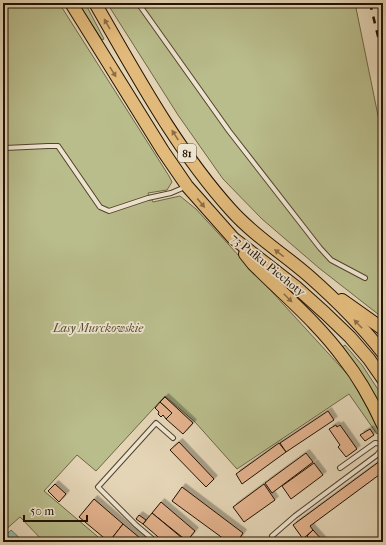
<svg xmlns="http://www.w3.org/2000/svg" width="386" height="545" viewBox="0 0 386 545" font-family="'IM FELL French Canon',serif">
  <defs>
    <filter id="shadow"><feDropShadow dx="3.5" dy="-3.5" stdDeviation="0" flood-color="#0004"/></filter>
  </defs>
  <rect width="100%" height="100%" fill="#e4d5b6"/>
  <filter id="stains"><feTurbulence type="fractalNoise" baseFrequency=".005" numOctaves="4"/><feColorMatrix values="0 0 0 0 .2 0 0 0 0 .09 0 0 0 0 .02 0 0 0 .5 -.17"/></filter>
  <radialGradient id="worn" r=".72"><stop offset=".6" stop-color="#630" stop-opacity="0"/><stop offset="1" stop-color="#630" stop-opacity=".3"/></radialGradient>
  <g fill="#b9bc8b" stroke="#6e6746">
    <polygon points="3,3 59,3 169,176 172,182 167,190 148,193 153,202 180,196 196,209 350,377 380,431 377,434 349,394 237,469 195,422 165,396 96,471 77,455 44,491 104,542 44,542 20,517 3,532"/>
    <polygon points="78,3 85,3 104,39 102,40"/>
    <polygon points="107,3 355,3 383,140 383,318 319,268 262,219 223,179 178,115"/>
    <polygon points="345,345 362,365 383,397 383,414 341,348"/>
  </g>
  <polygon fill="#95b9ac" stroke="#677667" points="11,530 24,542 3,542 3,538"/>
  <g fill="#e2b28d" stroke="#231200" filter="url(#shadow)">
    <polygon points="165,397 193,423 183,434 166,419 172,413 160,402"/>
    <polygon points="160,402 172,413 166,419 163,415 161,417 158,414 159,412 155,408"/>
    <polygon points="328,411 334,420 286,452 280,443"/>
    <polygon points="336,425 337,427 340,425 357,449 346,457 338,447 340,445 329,429"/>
    <polygon points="370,429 374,435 365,441 360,435"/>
    <polygon points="179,442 214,479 206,487 170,450"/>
    <polygon points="279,443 286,452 242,484 236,474"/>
    <polygon points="306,453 313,462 272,493 265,483"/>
    <polygon points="380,461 383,465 383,472 310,526 313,530 303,539 293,525"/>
    <polygon points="314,463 323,475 291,499 282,486"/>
    <polygon points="55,484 66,494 59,502 48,491"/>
    <polygon points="264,484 275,500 244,522 233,507"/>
    <polygon points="182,487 243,533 237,542 228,542 172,501"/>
    <polygon points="94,499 123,524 109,542 79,517"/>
    <polygon points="161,502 195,531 187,541 152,513"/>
    <polygon points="152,513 182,538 178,542 164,542 143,524"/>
    <polygon points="139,515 146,520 143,524 136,519"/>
    <polygon points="123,524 140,538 137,542 109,542"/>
    <polygon points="313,530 324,542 313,542 307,536"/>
    <polygon points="140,538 145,542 137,542"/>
  </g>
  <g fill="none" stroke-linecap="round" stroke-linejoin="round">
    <g stroke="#53432e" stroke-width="6">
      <g id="service">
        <polyline points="138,3 229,131 320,248 331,260 365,278"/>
        <polyline points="3,149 5,148 48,146 58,146 100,207 109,211 148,198 171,193 185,187"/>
        <polyline points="340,468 375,443 383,444"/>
        <polyline points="272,536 295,516 377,455 381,450 383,444"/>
        <polyline points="156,542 136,525 98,487 156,423 173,438"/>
      </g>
    </g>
    <g stroke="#231200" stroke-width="14">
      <g id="primary">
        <polyline points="71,3 163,151 187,186 233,238 296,287 325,313 350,337 369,359 383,379"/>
        <path d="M95,3C136,74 176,149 231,210C254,236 284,254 310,277C336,300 362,326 383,353"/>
        <path d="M245,254L253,264C284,295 319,324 344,359C360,379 372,401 383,425"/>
        <polyline points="342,300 383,329"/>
      </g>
    </g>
    <use href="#service" stroke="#ede4d0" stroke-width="4"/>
    <use href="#primary" stroke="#e2ba7b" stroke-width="12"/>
    <polyline stroke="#231200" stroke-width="2.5" stroke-dasharray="7 7" stroke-linecap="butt" points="370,3 383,57"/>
  </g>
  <defs><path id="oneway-solid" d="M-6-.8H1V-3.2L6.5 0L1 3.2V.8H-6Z"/></defs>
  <g fill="#8c6e44">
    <use href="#oneway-solid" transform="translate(107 24) rotate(-120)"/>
    <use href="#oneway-solid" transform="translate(113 72) rotate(58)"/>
    <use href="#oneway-solid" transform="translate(175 135) rotate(-123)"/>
    <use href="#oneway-solid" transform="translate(201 203) rotate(50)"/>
    <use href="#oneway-solid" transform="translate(279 253) rotate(-142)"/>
    <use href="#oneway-solid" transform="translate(288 298) rotate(45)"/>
    <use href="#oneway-solid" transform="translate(358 324) rotate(-134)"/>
  </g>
  <g text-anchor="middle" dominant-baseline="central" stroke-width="3.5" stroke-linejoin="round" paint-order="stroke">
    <rect fill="#ede4d0" stroke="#60513e" stroke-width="1" x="178" y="144" width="18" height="18" rx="3"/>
    <g font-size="11" font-weight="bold" fill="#231200">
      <text x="187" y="153">81</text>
    </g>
    <g font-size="12" fill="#231200" stroke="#ede4d0">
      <text transform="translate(268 265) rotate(39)">73 Pułku Piechoty</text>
    </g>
    <g font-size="12" font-style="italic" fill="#584e31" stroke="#ede4d0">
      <text x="98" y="328">Lasy Murckowskie</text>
    </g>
  </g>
  <rect width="386" height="545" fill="none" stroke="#e4d5b6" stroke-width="16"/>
  <rect x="4" y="4" width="378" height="537" fill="none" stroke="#231200" stroke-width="2"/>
  <rect x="8" y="8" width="370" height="529" fill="none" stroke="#231200"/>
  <path d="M24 515v6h63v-6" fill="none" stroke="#231200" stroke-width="2"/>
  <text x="30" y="515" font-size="12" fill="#231200" stroke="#ede4d0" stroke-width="3" paint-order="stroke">50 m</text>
  <rect width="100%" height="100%" filter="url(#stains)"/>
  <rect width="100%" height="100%" fill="url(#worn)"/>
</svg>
